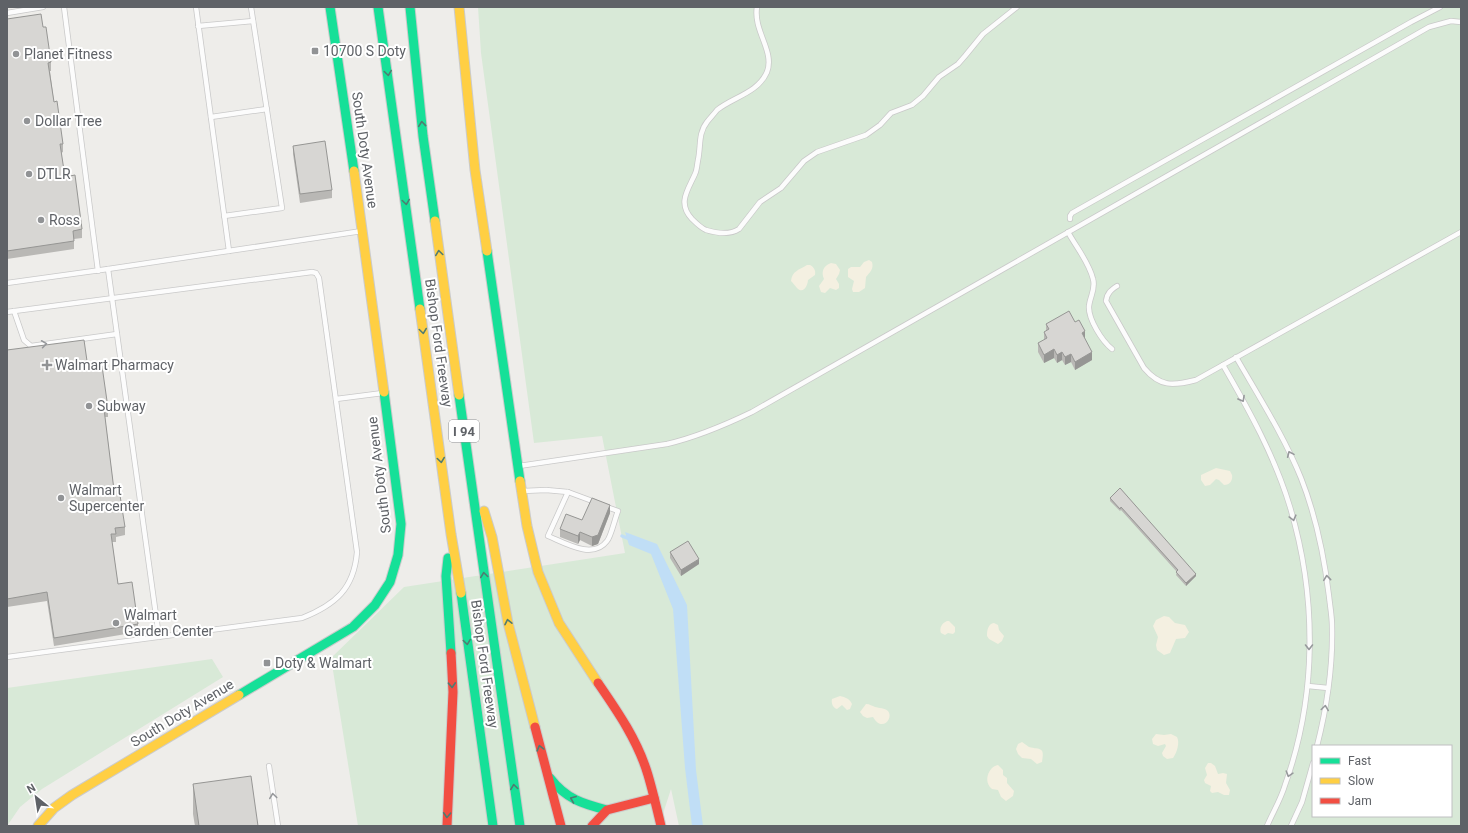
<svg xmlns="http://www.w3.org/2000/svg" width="1468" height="833" viewBox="0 0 1468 833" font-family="Roboto,sans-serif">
  <rect width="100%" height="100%" fill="#eeedea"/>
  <g fill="#d8e9d7" fill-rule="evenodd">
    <path d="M478,7H1461V826H679L671,789L659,826H358L331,658L404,587L625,553L602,436L534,443L481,53ZM1313,746H1451V816H1313Z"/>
    <polygon points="212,659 223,677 42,789 20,807 7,826 7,688"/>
  </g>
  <g fill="#f4f0e1">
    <path d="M869,260L872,262C874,269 870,272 866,277L865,288L859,292H853L852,289L854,281L848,277V269L851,267H860L864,262Z"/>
    <path d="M831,263L836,264L840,270L839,274L836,279L839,284V288L836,290L830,288L825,293L821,292L819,286L824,279C821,272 823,266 831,263Z"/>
    <path d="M807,265H810C814,267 816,271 815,275L808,280C808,284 804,294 798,289C796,287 793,283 791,281C792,271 799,270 807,265Z"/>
    <path d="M1216,468L1230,471L1232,475C1233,480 1230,485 1224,485L1219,480L1216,479L1210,485L1205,486L1201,480V475Z"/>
    <polygon points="1164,616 1169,617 1175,623 1185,625 1189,632 1185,638 1176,639 1170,653 1164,655 1157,650 1156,645 1158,637 1153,626 1156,620"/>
    <path d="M947,621H949L955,627V632L953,634L948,633L945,635L941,633C939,628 942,623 947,621Z"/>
    <path d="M994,623L998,625L999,630L1004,636L1002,641L998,644L989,639L987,636C987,630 988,624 994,623Z"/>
    <path d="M840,696C845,697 850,699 852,704L850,709L847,710L842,705L837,709C833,708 831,703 832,699Z"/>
    <path d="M866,704C870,704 872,706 875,707C879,708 885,708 888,711C894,718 882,733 873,717L867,718L863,716L860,712Z"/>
    <path d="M1156,734L1164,735L1171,734L1177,737C1180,742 1177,753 1173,758L1167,759L1163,756L1162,753L1166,746L1165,744L1158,746L1153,744L1152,739Z"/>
    <path d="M1022,742L1029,747C1040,750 1045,746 1042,762L1037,764L1031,759L1022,758L1018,754L1016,749L1018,744Z"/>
    <polygon points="1208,763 1211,763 1215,766 1218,774 1223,773 1227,774 1226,783 1230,790 1229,795 1224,795 1218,792 1212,793 1210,791 1211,786 1205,783 1204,780 1207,775 1205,768"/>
    <path d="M998,765L1003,770V775L1007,778V783L1014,791L1013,796L1006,801L1001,797L998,790L992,789C983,782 988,767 998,765Z"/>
  </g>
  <polygon fill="#c0def6" points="625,532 657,544 687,605 696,770 703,826 692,826 685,768 673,609 651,554 629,545"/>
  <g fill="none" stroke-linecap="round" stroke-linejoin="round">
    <polyline stroke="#c0def6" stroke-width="3.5" points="622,536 632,540"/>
    <g stroke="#c9c9c9" stroke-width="6">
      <g id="lane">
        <polyline points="64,7 98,271"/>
        <polyline points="196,7 229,251"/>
        <path d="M757,7C753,31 775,51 767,72C758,93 733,97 717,110C714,114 710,118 707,122C698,133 701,147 698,160C697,165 697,170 695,174C688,190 677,203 692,219C696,223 701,228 706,230C716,233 730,235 739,229L760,202L781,188L804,161L817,152L866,135L880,125L891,113L912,105L923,96L939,77L958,64L965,56L983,34L1017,7"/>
        <polyline points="7,13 43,7"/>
        <polyline points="198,26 253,21"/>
        <polyline points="211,117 267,109"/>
        <polyline points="224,216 282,208 251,7"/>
        <polyline points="1070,219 1070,216 1072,213 1411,22 1440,7"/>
        <path d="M1068,232C1076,247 1089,262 1093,279C1096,289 1090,296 1089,306C1088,319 1102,341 1112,349"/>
        <polyline points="108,269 159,637"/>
        <polyline points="7,283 108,269 362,231"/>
        <path d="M1117,286C1111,290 1107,293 1106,301L1144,368C1160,387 1173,386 1196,380L1461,232"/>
        <polyline points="14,311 24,340 31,346 117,334"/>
        <path d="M7,312L312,272L316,273L319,278L357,552C354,589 335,605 302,618L7,657"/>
        <path d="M1236,357C1259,397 1284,436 1301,478C1316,516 1324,555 1329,596C1330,606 1332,616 1332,626C1333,666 1327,707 1317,746"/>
        <path d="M1223,365C1249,410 1275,457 1290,507C1317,597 1317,696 1285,785C1281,799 1273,812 1267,826"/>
        <polyline points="336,399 383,393"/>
        <path d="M519,466L667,444C697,437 725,425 752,412L1429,27L1451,21L1461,22"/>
        <polyline points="523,491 546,490 568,492 595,502"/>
        <path d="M568,492L548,536C565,543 593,560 607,541C611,537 615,518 618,511L604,506"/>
        <polyline points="1308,686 1328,688"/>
        <polyline points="269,766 278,826"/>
        <polyline points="1291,826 1302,802 1313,763"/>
      </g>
    </g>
    <g stroke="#cbcbcb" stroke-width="11">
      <g id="fast">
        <polyline points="330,7 354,171"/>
        <polyline points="378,7 420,309"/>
        <polyline points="410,7 423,136 435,221"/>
        <polyline points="487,251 520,481"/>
        <polyline points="459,395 520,826"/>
        <polyline points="448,558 446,576 451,653"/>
        <polyline points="461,593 493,826"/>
        <polyline points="239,695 353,627 375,605 390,582 398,555 401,524 384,392"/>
        <path d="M550,778C566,799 583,804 607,810"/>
      </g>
    </g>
    <g stroke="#cbcbcb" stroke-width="11">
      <g id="slow">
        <polyline points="459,7 475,170 487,251"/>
        <polyline points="354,171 384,392"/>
        <polyline points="435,221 459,395"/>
        <polyline points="420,309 451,534 461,593"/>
        <polyline points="520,481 527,526 538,572 559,623 598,683"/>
        <polyline points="484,511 492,537 508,623 535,727"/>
        <polyline points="38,826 54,808 72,795 239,695"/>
      </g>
    </g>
    <g stroke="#cbcbcb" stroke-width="11">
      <g id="jam">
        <path d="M598,683C618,712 638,741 648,775C653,792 657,809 661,826"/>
        <polyline points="535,727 561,826"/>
        <polyline points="447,826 453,692 451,653"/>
        <polyline points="592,826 607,810 654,798"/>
      </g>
    </g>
    <use href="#lane" stroke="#fcfcfc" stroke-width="4.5"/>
    <use href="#fast" stroke="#16e098" stroke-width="9"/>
    <use href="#slow" stroke="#ffcf43" stroke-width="9"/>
    <use href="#jam" stroke="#f24e42" stroke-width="9"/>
  </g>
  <g fill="#b9b8b5">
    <polygon points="7,19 43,27 51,62 51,71 50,71 54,102 63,144 63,152 61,153 65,177 82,229 82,238 74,239 74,249 7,259"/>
    <polygon points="293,146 332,190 332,198 300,203 293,154"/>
    <polygon points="1046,324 1085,340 1092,360 1075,370 1071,362 1065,365 1062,360 1057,363 1054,358 1044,363 1038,352 1038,343 1044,340 1044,332 1046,331"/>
    <polygon points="7,350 88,368 108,408 108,417 105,417 114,490 125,527 125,535 116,537 116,542 112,542 118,584 138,624 138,632 54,646 47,601 7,607"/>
    <polygon points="1120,488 1196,576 1186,586 1176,575 1177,572 1121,510 1120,511 1110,501 1110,498"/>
    <polygon points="610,513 598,544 592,546 580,540 578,544 560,537 560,529 582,520"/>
    <polygon points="670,552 699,564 681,576 670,558"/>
    <polygon points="193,784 258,826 195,826 193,814"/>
  </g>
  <g fill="#969694">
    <polygon points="1085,331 1085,340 1082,333"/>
    <polygon points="1054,349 1054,358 1044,363 1044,355"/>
    <polygon points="1062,352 1062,360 1057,363 1057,355"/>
    <polygon points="1092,352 1092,360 1075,370 1075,362"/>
    <polygon points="1071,354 1071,362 1065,365 1065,357"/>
    <polygon points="610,505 610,513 598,544 592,546 592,537"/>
    <polygon points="580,532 580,540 578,544 578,536"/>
    <polygon points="699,559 699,564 681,576 681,570"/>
    <polygon points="1196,574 1196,576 1186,586 1186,583"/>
  </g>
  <g fill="#d7d6d3" stroke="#969694">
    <polygon points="41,14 43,27 46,27 51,62 48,63 54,102 57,101 63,144 60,144 65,177 75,175 82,229 73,231 74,241 7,251 7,19"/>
    <polygon points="325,141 332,190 300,194 293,146"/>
    <polygon points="1069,311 1075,322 1079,320 1085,331 1082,333 1092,352 1075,362 1071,354 1065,357 1062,352 1057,355 1054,349 1044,355 1038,343 1047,338 1044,332 1049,329 1046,324"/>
    <polygon points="84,340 88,368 102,366 108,408 104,409 114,490 119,489 125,527 115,528 116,534 111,534 118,584 132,582 138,624 54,638 47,592 7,599 7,350"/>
    <polygon points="1120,488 1196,574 1186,583 1176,572 1178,570 1121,507 1120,509 1110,498"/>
    <polygon points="592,498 610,505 598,535 592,537 580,532 578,536 560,529 566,514 582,520"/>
    <polygon points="688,541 699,559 681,570 670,552"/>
    <polygon points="251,776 258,826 199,826 193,784"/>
  </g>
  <defs><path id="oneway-chevron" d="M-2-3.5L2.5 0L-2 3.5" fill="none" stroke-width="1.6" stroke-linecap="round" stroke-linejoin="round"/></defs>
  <g stroke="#507b71">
    <use href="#oneway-chevron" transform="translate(388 73) rotate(82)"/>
    <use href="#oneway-chevron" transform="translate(422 124) rotate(-96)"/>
    <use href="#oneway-chevron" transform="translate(406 202) rotate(82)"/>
    <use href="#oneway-chevron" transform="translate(439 253) rotate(-98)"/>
    <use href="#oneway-chevron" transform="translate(423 331) rotate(82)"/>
    <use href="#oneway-chevron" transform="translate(441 460) rotate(82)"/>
    <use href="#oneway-chevron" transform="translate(484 575) rotate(-98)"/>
    <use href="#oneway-chevron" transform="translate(508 622) rotate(-102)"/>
    <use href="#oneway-chevron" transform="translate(467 642) rotate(82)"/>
    <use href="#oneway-chevron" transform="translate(452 685) rotate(87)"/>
    <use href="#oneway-chevron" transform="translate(540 748) rotate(-105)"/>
    <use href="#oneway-chevron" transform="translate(514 787) rotate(-98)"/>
    <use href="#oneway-chevron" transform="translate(573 799) rotate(-158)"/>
    <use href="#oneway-chevron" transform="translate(447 815) rotate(93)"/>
  </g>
  <g stroke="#96989b">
    <use href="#oneway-chevron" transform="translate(44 344) rotate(-8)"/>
    <use href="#oneway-chevron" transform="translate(1242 399) rotate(61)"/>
    <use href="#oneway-chevron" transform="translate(1290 454) rotate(-114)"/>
    <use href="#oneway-chevron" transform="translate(1293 518) rotate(75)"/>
    <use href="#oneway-chevron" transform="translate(1327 578) rotate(-96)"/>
    <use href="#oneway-chevron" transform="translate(1309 647) rotate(90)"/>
    <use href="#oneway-chevron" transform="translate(1325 708) rotate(-82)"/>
    <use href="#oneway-chevron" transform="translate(1289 774) rotate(107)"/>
    <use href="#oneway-chevron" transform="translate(273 796) rotate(-98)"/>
  </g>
  <g fill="#919395" stroke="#fff" stroke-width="1.5">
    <rect x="311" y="47" width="8" height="8" rx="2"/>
    <circle cx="16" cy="54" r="4"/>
    <circle cx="27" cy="121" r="4"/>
    <circle cx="29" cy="174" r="4"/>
    <circle cx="41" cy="220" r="4"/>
    <path d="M45 359h4v4h4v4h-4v4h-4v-4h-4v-4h4z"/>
    <circle cx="89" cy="406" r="4"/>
    <circle cx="61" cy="498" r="4"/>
    <circle cx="116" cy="623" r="4"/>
    <rect x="263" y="659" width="8" height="8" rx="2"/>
  </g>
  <g text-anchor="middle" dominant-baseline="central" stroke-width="4" stroke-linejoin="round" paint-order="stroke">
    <rect fill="#fff" stroke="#8f9195" stroke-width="1" x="449" y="420" width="30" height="22" rx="3"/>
    <g font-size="13" font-weight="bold" fill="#5f6267">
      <text x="464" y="431">I 94</text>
    </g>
    <g font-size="14" fill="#5f6267" stroke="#fff" text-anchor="start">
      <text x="323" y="51">10700 S Doty</text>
      <text x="24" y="54">Planet Fitness</text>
      <text x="35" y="121">Dollar Tree</text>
      <text x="37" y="174">DTLR</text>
      <text x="49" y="220">Ross</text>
      <text x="55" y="365">Walmart Pharmacy</text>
      <text x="97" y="406">Subway</text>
      <text x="69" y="490">Walmart<tspan x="69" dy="16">Supercenter</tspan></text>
      <text x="124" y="615">Walmart<tspan x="124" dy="16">Garden Center</tspan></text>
      <text x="275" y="663">Doty &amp; Walmart</text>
    </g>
    <g font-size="14" fill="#5f6267" stroke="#fff">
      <text transform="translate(365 150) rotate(82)">South Doty Avenue</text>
      <text transform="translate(439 343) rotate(82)">Bishop Ford Freeway</text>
      <text transform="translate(379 475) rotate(-97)">South Doty Avenue</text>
      <text transform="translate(485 664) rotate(82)">Bishop Ford Freeway</text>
      <text transform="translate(182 713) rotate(-31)">South Doty Avenue</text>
    </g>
  </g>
  <rect width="1468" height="833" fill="none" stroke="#5f6267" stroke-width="16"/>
  <rect x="1312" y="745" width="140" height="72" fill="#ffffff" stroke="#bfc0c2"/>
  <rect x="1320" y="758" width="20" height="6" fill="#16e098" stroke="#bfc0c2"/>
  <text x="1348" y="765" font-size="12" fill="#5f6267">Fast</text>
  <rect x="1320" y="778" width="20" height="6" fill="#ffcf43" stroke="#bfc0c2"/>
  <text x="1348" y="785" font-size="12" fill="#5f6267">Slow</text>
  <rect x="1320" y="798" width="20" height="6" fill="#f24e42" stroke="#bfc0c2"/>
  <text x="1348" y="805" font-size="12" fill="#5f6267">Jam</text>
  <g transform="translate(36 797) rotate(330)" stroke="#ffffff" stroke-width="3" paint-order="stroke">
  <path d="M0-3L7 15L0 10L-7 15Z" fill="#5f6267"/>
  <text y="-6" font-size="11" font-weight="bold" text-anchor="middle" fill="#5f6267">N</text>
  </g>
</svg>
